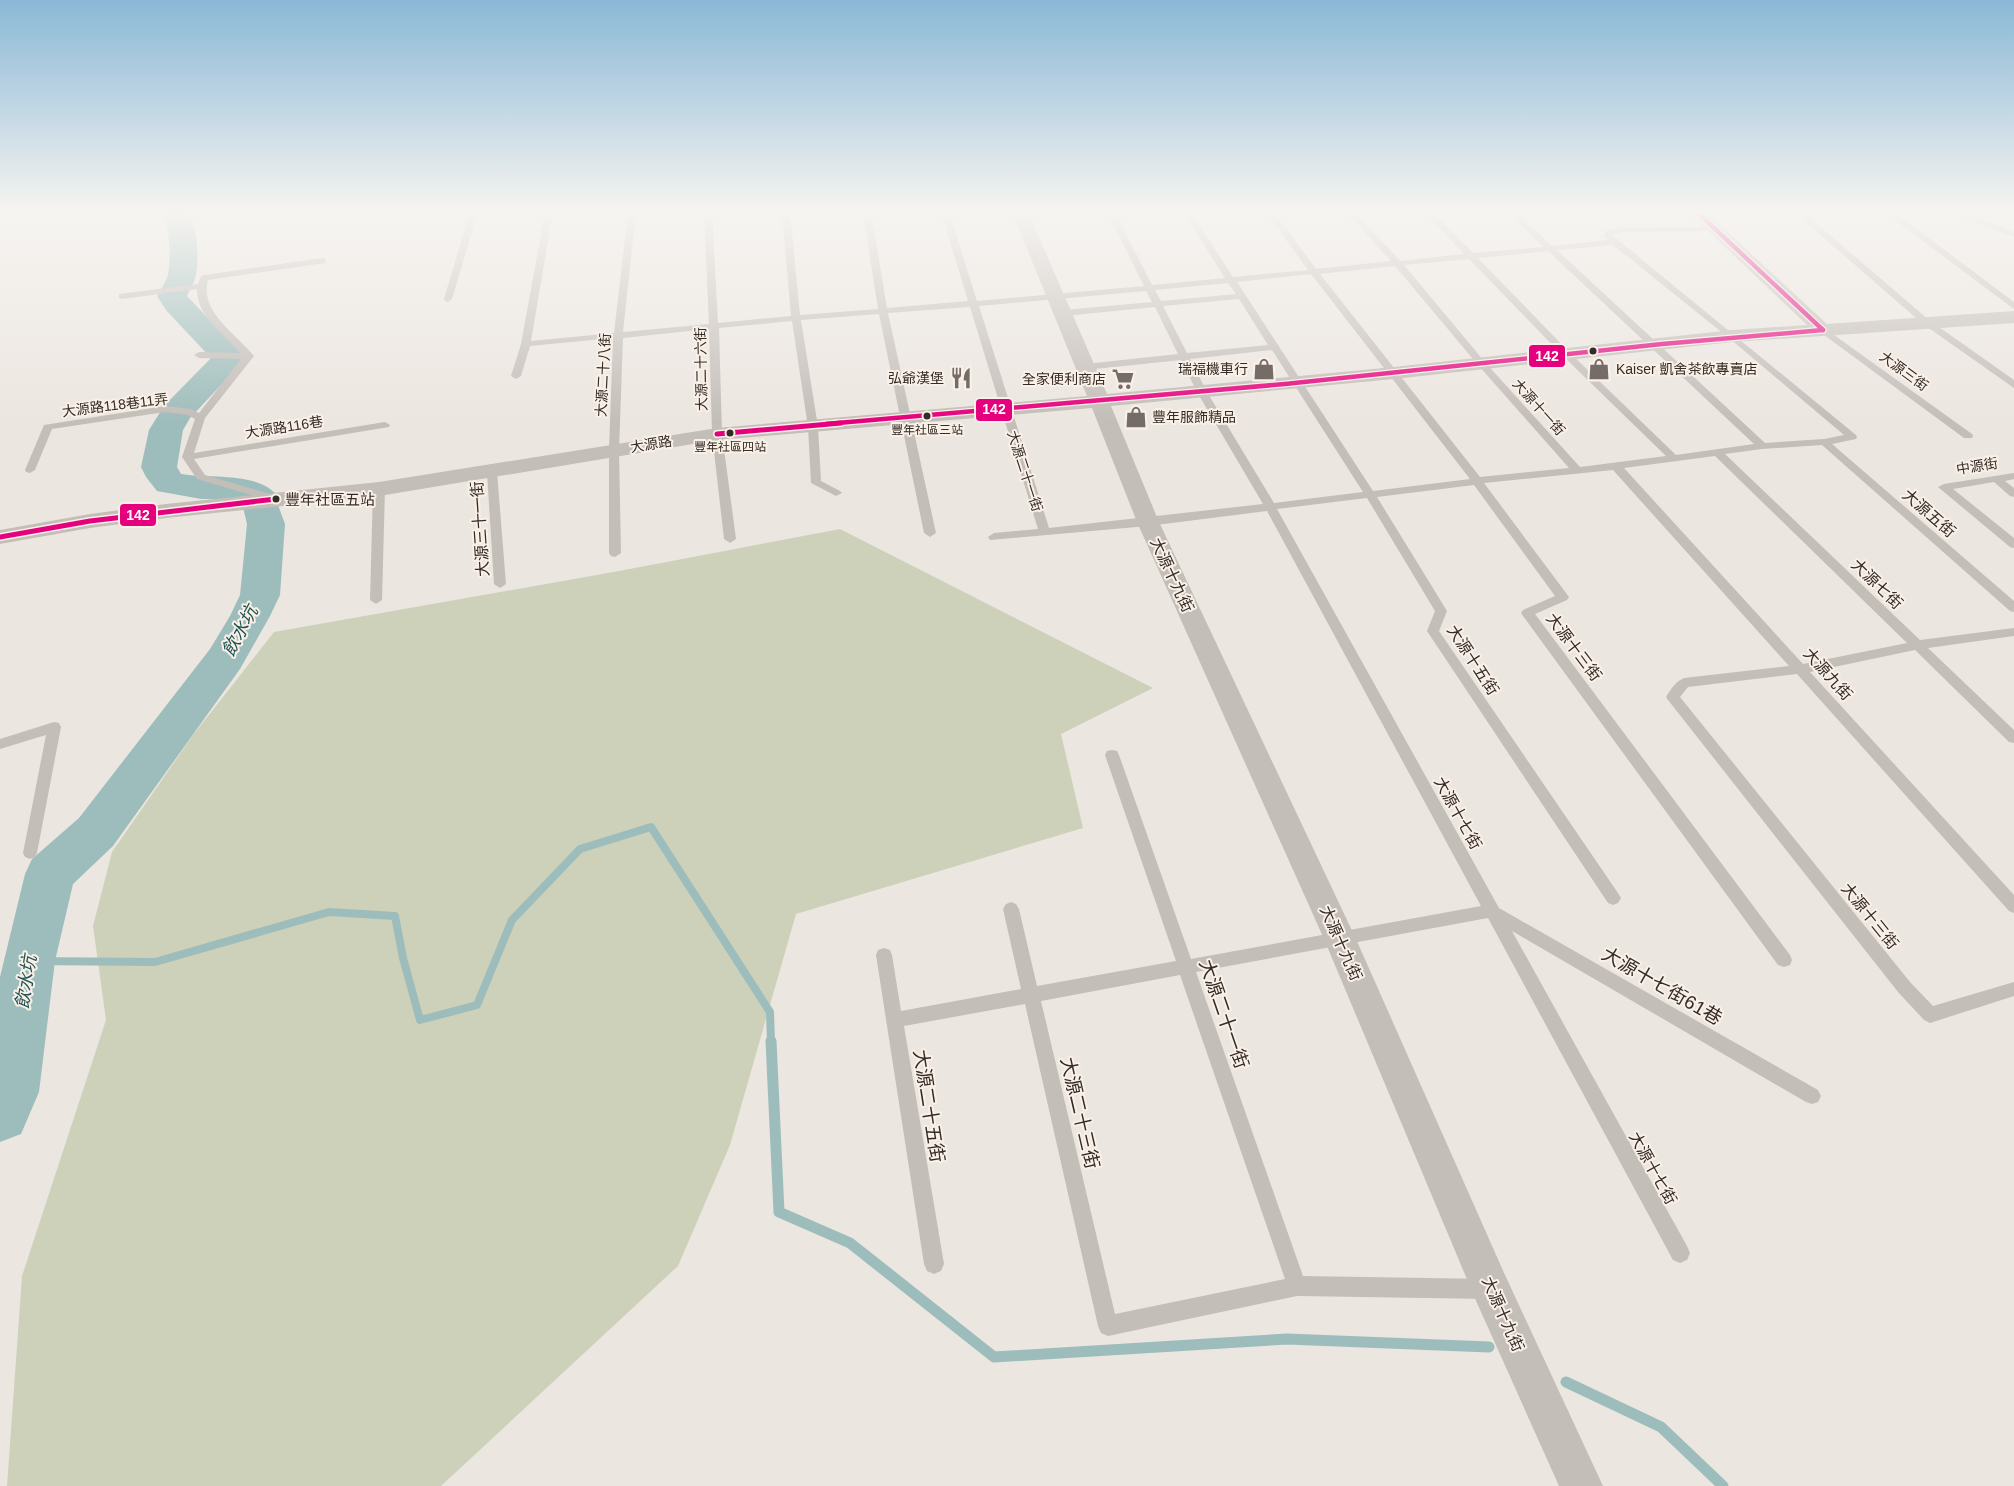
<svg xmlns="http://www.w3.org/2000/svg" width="2014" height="1486" viewBox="0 0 2014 1486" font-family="Arial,'Noto Sans TC',sans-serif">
  <rect width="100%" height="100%" fill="#ece6e0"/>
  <polygon fill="#cdd1ba" points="840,529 1153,688 1061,734 1083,828 796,914 730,1145 678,1266 441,1486 7,1486 22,1276 106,1020 93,926 112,852 193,735 274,632 619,571"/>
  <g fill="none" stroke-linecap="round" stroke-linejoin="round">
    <polyline stroke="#9dbdbc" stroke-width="5" points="176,216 184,212"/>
    <polyline stroke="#9dbdbc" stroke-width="8" points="29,961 155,962 329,912 395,916 403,958 420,1020 477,1005 512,920 580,849 651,827 770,1012 771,1042"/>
    <g stroke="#9dbdbc" stroke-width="11">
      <polyline points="771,1041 779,1212 850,1243 994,1357 1287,1339 1489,1347"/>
      <polyline points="1566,1382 1661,1427 1723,1486"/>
    </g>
    <path fill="#9dbdbc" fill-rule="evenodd" d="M160,212H187C198,229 199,254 196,274C195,281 190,289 187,296L243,355V360L238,367L190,418L183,430L177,467L181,474C210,479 261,471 279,498L278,505L285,524L280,595L270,616L240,669L113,846L73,884L55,961L39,1092L21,1134L0,1142V977L25,874L32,859L79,818L210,649L230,616L240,595L247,524L242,503L232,499H201L157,491L146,477L141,467L149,430L164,406L211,358L166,310L157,296C161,289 166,282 168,275C171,255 171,229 160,212Z"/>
    <g fill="#c4beb9" fill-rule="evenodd">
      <polygon points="470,212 478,212 452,299 448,302 445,301 444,299"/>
      <path d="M545,212H553L531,341L614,333L628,212H636L623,332L709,324L704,212H712L718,323L791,316L782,212H790L800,315L878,309L863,212H871L887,308L968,301L941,212H949L977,301L1144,286L1107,212H1115L1152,285L1225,278L1183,212H1191L1233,277L1308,270L1266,212H1274L1316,269L1391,261L1346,212H1355L1400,261L1464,254L1424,212H1433L1473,253L1543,247L1507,212H1516L1552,246L1608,240L1604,235L1607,230L1622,228L1715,227V231H1712L1622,232L1612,235L1856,435L1857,437L1856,439L1832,444L2014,601V612L2010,611L1822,445L1762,449L1725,454L1920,640L2014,628V636L1928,648L2014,730V743L2009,742L1915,650L1810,672L2014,895V913L2009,911L1797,674L1688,687L1680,697L1910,982L1933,1006L2014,982V996L1930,1023L1924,1020L1898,992L1668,700L1666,697C1670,690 1676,681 1684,678L1789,666L1613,470L1484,483L1569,597L1567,600L1535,614L1790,955L1792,960L1790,965L1784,967L1778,965L1523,616L1521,613L1523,610L1555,596L1474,485L1377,497L1447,611L1439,631L1618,893L1621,898L1618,903L1613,905L1608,903L1429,634L1427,631L1435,611L1367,498L1277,509L1499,908L1818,1090L1821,1096L1818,1102L1812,1104L1806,1102L1512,931L1687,1246L1690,1253L1687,1260L1680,1263L1673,1260L1488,918L1196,972L1303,1276L1489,1279L1496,1282L1499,1289L1496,1296L1489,1299L1297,1296L1108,1336L1101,1333L1098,1326L1025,1004L904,1026L944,1264L941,1271L934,1274L927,1271L924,1264L876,955L878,950L884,948L890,950L892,955L901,1011L1021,989L1003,909L1006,904L1011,902L1016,904L1019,909L1037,986L1176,961L1105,755L1107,751L1112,750L1117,751L1119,755L1191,959L1481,906L1267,511L1148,526L990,540L988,537L994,533L1038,529L970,307L888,313L936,533L930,537L924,533L879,314L801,320L818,427L821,481L840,491L842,493L836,496L811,483L808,427L792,321L719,328L722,434L736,539L730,543L724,539L712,434L709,329L623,338L619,450L621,553L615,557L611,556L609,553V450L613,338L530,346L521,376L516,379L511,376L521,344ZM1613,245L1729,338L1844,435L1824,439L1765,443L1557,250ZM1548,251L1754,444L1676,455L1568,351L1478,258ZM1469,259L1562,355L1666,456L1580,467L1484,361L1404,265ZM1395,266L1478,365L1569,468L1480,477L1320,274ZM1311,274L1470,479L1373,491L1237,282ZM1228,283L1236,294L1161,301L1155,290ZM1146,291L1152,302L1064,310L1059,313L1064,316L1155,307L1178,354L1085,364L1080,367L1085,370L1181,360L1197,392L1263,504L1049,528L979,306ZM1239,299L1268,345L1187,353L1163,306ZM1272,350L1363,492L1274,503L1207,392L1190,359ZM1715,456L1907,643L1803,664L1624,468ZM1180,975L1285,1279L1115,1314L1041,1001Z"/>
      <polygon points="1794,212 1803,212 1929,320 2014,380 2014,388 1923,324"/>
      <polygon points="1884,212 1894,212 2014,302 2014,309"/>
      <polygon points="1948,212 1961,212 2014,232 2014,237"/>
      <path d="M323,258L326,259V263L208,280C199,312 237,334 254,356L205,418L194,453L385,422L390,425L389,427L194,459L205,475L280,497L282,499L276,502L197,479L182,457L195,419L188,415L165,412L52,429L35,470L30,473L26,472L25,470L44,425L165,406L191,409L199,413L241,359L199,358L194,355L199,352L241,353C225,336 196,315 197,289L122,299L119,298V294L198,284L201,276L204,275Z"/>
      <polygon points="1823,327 1972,434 1973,436 1972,438 1964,438 1820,332 1820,328"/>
      <polygon points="492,469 497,472 506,584 500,588 494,584 487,472"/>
      <polygon points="2014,473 2014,479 2005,481 2014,488 2014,497 2010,496 1994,482 1953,489 2014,538 2014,548 2010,547 1938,487 1944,484"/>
      <polygon points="379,486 385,489 382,600 376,604 370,600 373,489"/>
      <polygon points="54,722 59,723 61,727 37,853 35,857 30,859 25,857 23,853 46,735 0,749 0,739"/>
    </g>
    <polygon fill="#c4beb9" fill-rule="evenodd" points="1012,212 1028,212 1107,394 1394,367 1732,330 1807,325 1688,212 1706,212 1827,324 2014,311 2014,323 1732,342 1394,379 1111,406 1159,522 1356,939 1505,1275 1603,1486 1559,1486 1477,1303 1324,939 1137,522 1092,408 717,440 379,496 166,518 90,528 0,544 0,530 90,514 166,504 379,482 717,428 1087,396"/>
    <g stroke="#f9f0e7" stroke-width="7">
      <g id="bus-1-far1">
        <polyline points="1697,212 1823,330"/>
        <polyline points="826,424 1285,384 1662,344 1823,330"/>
      </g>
    </g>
    <g stroke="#f9f0e7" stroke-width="8">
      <g id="bus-1">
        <polyline points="717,434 841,423"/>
        <polyline points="0,537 90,521 276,499"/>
      </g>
    </g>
    <use href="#bus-1-far1" stroke="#e5007d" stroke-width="4.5"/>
    <use href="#bus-1" stroke="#e5007d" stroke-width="5"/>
  </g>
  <linearGradient id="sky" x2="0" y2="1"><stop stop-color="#8ab8d6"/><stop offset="0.5" stop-color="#f6f4f1"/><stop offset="1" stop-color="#f6f4f1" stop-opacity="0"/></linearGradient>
  <rect width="2014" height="421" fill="url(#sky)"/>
  <defs>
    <g id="shop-bare" transform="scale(1.725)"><path d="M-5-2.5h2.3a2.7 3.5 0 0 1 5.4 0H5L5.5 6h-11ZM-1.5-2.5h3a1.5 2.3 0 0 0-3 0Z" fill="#756c68" stroke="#f9f0e7" stroke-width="2.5" paint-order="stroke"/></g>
    <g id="restaurant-bare" transform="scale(1.725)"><path d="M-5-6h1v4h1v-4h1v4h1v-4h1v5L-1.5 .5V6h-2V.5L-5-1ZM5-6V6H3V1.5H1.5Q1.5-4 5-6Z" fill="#756c68" stroke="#f9f0e7" stroke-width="2.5" paint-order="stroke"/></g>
    <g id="supermarket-bare" transform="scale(1.725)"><path d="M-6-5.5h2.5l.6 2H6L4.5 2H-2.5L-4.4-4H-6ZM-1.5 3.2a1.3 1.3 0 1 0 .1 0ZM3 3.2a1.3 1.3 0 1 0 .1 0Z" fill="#756c68" stroke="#f9f0e7" stroke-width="2.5" paint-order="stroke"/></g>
  </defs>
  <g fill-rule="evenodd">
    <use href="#shop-bare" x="1264" y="369"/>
    <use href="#shop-bare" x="1599" y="369"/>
    <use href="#restaurant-bare" x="961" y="378"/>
    <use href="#supermarket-bare" x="1123" y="379"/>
    <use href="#shop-bare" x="1136" y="417"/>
  </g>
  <g fill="#352b27" stroke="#f9f0e7" stroke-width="2">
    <circle cx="1593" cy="351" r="4.5"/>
    <circle cx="927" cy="416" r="4.5"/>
    <circle cx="730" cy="433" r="4.5"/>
    <circle cx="276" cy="499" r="4.5"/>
  </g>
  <g text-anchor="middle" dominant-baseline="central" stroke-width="4" stroke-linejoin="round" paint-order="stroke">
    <g font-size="12" fill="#352b27" stroke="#f9f0e7">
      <text x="927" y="430">豐年社區三站</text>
      <text x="730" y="447">豐年社區四站</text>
    </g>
    <g font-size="14" fill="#352b27" stroke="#f9f0e7">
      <text transform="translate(701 369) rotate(-91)">大源二十六街</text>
      <text transform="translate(1904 371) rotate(36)">大源三街</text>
      <text transform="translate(603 375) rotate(-87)">大源二十八街</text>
      <text transform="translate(115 405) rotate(-7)">大源路118巷11弄</text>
      <text transform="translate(1539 407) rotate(48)">大源十一街</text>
      <text transform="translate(284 427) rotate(-9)">大源路116巷</text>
      <text transform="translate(651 444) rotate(-9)">大源路</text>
      <text transform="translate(1977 466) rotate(-9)">中源街</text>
      <text transform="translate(1025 471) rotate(72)">大源二十一街</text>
    </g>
    <g font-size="14" fill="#352b27" stroke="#f9f0e7" text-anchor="end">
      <text x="1248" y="369">瑞福機車行</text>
      <text x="1616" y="369" text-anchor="start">Kaiser 凱舍茶飲專賣店</text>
      <text x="944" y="378">弘爺漢堡</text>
      <text x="1106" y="379">全家便利商店</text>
      <text x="1152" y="417" text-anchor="start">豐年服飾精品</text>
    </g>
    <g font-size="15" fill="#352b27" stroke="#f9f0e7" text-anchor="start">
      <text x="285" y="499">豐年社區五站</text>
    </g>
    <g font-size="16" fill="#352b27" stroke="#f9f0e7">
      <text transform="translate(1929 513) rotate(41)">大源五街</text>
      <text transform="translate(480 529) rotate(-94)">大源三十一街</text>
      <text transform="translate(1172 575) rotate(65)">大源十九街</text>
      <text transform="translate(1877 584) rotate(44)">大源七街</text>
      <text transform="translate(1574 647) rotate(53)">大源十三街</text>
      <text transform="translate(1473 660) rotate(57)">大源十五街</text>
      <text transform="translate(1828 674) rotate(48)">大源九街</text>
      <text transform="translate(1458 813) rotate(61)">大源十七街</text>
      <text transform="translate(1870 916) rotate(51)">大源十三街</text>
      <text transform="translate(1341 943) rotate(66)">大源十九街</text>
      <text transform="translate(1653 1168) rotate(61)">大源十七街</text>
      <text transform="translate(1503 1314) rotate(66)">大源十九街</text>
    </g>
    <g font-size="18" font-style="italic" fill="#1f5355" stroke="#f9f0e7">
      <text transform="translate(240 631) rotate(-61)">飲水坑</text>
      <text transform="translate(26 982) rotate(-81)">飲水坑</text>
    </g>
    <g font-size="19" fill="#352b27" stroke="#f9f0e7">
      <text transform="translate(1662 986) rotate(30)">大源十七街61巷</text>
      <text transform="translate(1224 1014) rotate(71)">大源二十一街</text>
      <text transform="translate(929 1106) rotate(81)">大源二十五街</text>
      <text transform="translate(1080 1113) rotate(77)">大源二十三街</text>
    </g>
  </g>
  <g stroke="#f9f0e7" stroke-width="2">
    <rect x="1528" y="344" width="38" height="24" rx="5" fill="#e5007d"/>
    <rect x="975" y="398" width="38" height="24" rx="5" fill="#e5007d"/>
    <rect x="119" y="503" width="38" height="24" rx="5" fill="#e5007d"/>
  </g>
  <g font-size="14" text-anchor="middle" font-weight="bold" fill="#fff">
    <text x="1547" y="361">142</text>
    <text x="994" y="414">142</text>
    <text x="138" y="520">142</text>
  </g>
</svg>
